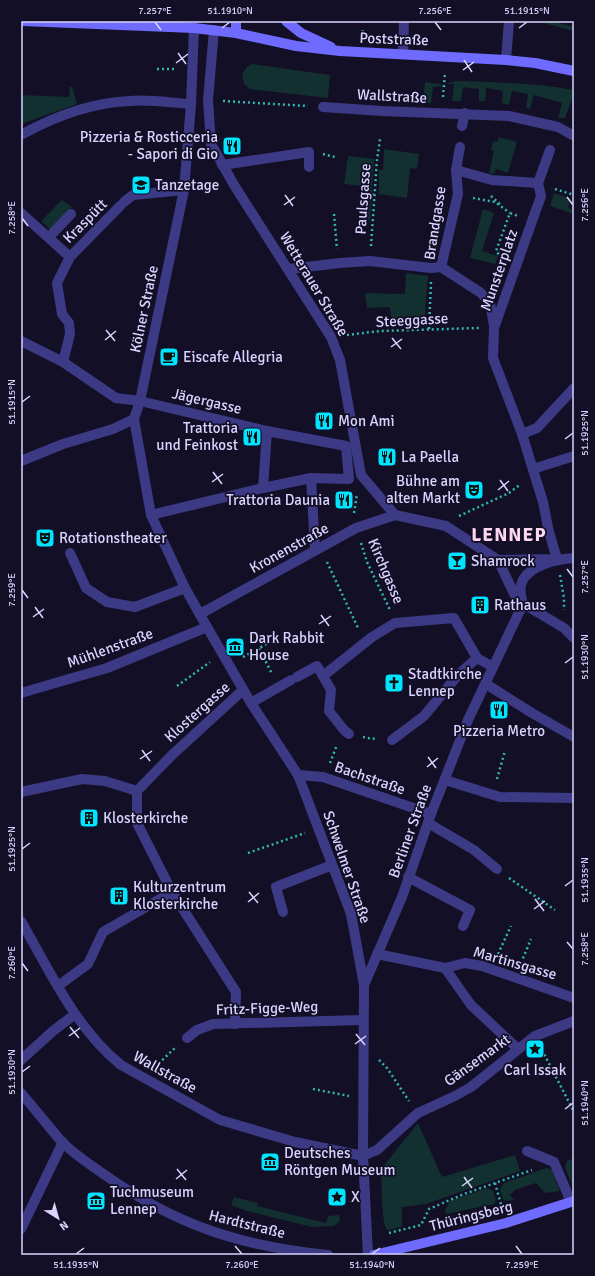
<svg xmlns="http://www.w3.org/2000/svg" width="595" height="1276" viewBox="0 0 595 1276" font-family="Signika,sans-serif">
  <rect width="100%" height="100%" fill="#130f26"/>
  <g fill="#12302f">
    <polygon points="536,21 558,21 558,23 574,27 574,31"/>
    <polygon points="252,64 330,75 328,98 250,89 244,84 242,74 247,67"/>
    <path d="M455,81C495,82 534,83 574,90V93L565,118H558L562,103L534,95L530,109L526,108L528,94L512,91L509,105L502,103L503,91L486,88L485,101H479V89L463,87L461,101H452L454,84H446Z"/>
    <polygon points="425,82 441,84 441,86 433,87 431,103 423,103"/>
    <polygon points="70,87 72,87 77,104 21,124 21,95 69,97"/>
    <polygon points="499,137 517,142 508,173 496,169 494,174 489,173 494,151 491,150 493,141 497,142"/>
    <polygon points="384,149 419,154 417,169 410,168 407,198 379,194 379,170 383,170"/>
    <polygon points="348,156 374,159 370,220 360,218 362,186 344,184"/>
    <polygon points="554,193 570,198 568,208 574,210 574,214 550,206"/>
    <polygon points="62,200 72,207 51,230 41,221"/>
    <polygon points="483,209 494,213 482,251 498,256 495,264 470,258"/>
    <polygon points="406,273 428,276 424,324 392,325 390,307 367,308 365,293 405,294"/>
    <path d="M418,1123L442,1177L515,1155L520,1171L426,1204L402,1207V1227L387,1230C381,1223 382,1182 381,1169Z"/>
    <polygon points="574,1158 574,1173 571,1176 574,1178 573,1187 565,1167 567,1161"/>
    <polygon points="546,1168 552,1170 560,1191 545,1193 536,1183 515,1190 510,1195 514,1200 506,1201 503,1199 500,1189 504,1183"/>
    <polygon points="487,1188 493,1191 496,1200 494,1204 446,1214 445,1210 450,1201"/>
    <polygon points="234,1197 258,1203 257,1206 326,1223 328,1216 339,1215 340,1221 334,1226 312,1227 247,1211 231,1205"/>
  </g>
  <g fill="none" stroke-linecap="round" stroke-linejoin="round">
    <g stroke="#2fb8b0" stroke-width="2.5" stroke-dasharray="2 3" stroke-linecap="butt">
      <polyline points="362,37 363,28"/>
      <polyline points="157,69 177,69"/>
      <polyline points="443,97 445,73"/>
      <polyline points="223,101 308,106"/>
      <polyline points="323,154 335,157"/>
      <polyline points="199,189 218,189"/>
      <polyline points="555,189 574,195"/>
      <polyline points="362,193 375,195"/>
      <polyline points="491,196 502,206"/>
      <polyline points="473,198 495,202 510,213"/>
      <polyline points="334,214 337,249"/>
      <polyline points="371,246 377,160 380,139"/>
      <polyline points="502,258 496,251 510,213 518,216"/>
      <polyline points="429,329 431,282"/>
      <polyline points="347,335 380,331 479,328"/>
      <polyline points="354,513 357,494"/>
      <polyline points="459,516 509,493 521,484"/>
      <polyline points="361,543 367,562 390,610"/>
      <polyline points="327,562 358,628"/>
      <polyline points="560,575 564,598 564,610"/>
      <polyline points="259,648 272,674"/>
      <polyline points="243,657 272,641"/>
      <polyline points="177,686 210,662"/>
      <polyline points="363,737 373,739 377,737"/>
      <polyline points="330,763 337,745"/>
      <polyline points="497,779 505,751"/>
      <polyline points="248,853 305,833"/>
      <polyline points="509,878 555,910"/>
      <polyline points="498,954 511,926"/>
      <polyline points="521,963 531,939"/>
      <polyline points="542,1050 574,1112"/>
      <polyline points="379,1060 387,1068 409,1101"/>
      <polyline points="155,1067 176,1047"/>
      <polyline points="313,1089 349,1096"/>
      <polyline points="495,1183 502,1208"/>
      <polyline points="389,1233 421,1225 429,1209 464,1194 532,1170"/>
    </g>
    <g stroke="#3d3a85" stroke-width="10">
      <polyline points="403,54 404,21"/>
      <polyline points="222,165 309,152 309,167"/>
      <polyline points="49,237 71,214"/>
      <polyline points="428,823 474,850 497,869"/>
      <polyline points="408,877 470,910 463,926"/>
      <polyline points="283,912 276,887 332,865"/>
      <polyline points="21,1060 53,1031 70,1018"/>
      <polyline points="527,1151 554,1162 571,1202"/>
    </g>
    <g stroke="#3d3a85" stroke-width="10">
      <polyline points="194,28 191,104 184,190 140,401 134,419 151,515 185,588 207,627 251,703 298,775 351,914 364,985 363,1156 368,1255"/>
      <polyline points="214,30 208,100 211,144 234,185 331,337 340,360 361,475 395,515 446,526 498,560 557,559 549,532 543,502 522,434 493,358 494,328 541,196 538,183"/>
      <polyline points="506,60 509,21"/>
      <polyline points="323,107 382,111 509,116 558,127 574,136"/>
      <polyline points="462,126 465,113"/>
      <path d="M21,135C55,116 90,103 129,101C149,99 171,103 191,104"/>
      <polyline points="456,170 492,180 538,183"/>
      <polyline points="538,183 550,150"/>
      <polyline points="124,202 133,195 184,190"/>
      <polyline points="121,205 70,257 57,283 62,314 69,323 70,334 63,362 116,398 140,401 267,431"/>
      <polyline points="21,213 70,257"/>
      <polyline points="441,267 458,194 456,170 460,147"/>
      <polyline points="441,267 481,293 490,303 494,326"/>
      <polyline points="289,269 340,263 370,261 431,268 441,267"/>
      <polyline points="21,341 63,362"/>
      <polygon points="267,431 346,446 349,479 311,478 263,488"/>
      <polyline points="522,434 537,428 574,388"/>
      <polyline points="21,461 63,444 113,429 134,419"/>
      <polyline points="533,469 574,456"/>
      <polyline points="311,478 315,549"/>
      <polyline points="151,515 263,488"/>
      <polyline points="70,553 86,588 107,602 135,607 185,588"/>
      <polyline points="498,560 517,600 564,628 574,638"/>
      <path d="M523,604C521,597 519,588 522,582C529,565 558,559 574,558"/>
      <polyline points="200,614 356,528 395,515"/>
      <polyline points="297,677 317,666 323,676"/>
      <polyline points="486,684 532,713 574,737"/>
      <polyline points="21,693 107,668 207,627"/>
      <polyline points="251,703 291,680"/>
      <polyline points="349,734 344,730 329,711 331,690 323,676 372,637 395,623 454,618 477,658 493,667"/>
      <polyline points="392,740 424,716 458,675 477,658"/>
      <polyline points="298,775 323,777 431,814"/>
      <polyline points="445,780 500,797 574,798"/>
      <polyline points="137,791 137,823 172,892 236,992 235,1024"/>
      <polyline points="137,791 172,755 243,690"/>
      <polyline points="21,792 82,779 105,781 137,791"/>
      <path d="M21,921C49,970 76,1029 121,1065L220,1120L295,1142L363,1156"/>
      <polyline points="377,954 445,968 465,963 482,966 574,998"/>
      <polyline points="445,968 471,1005 518,1049"/>
      <polyline points="364,985 402,897 431,814 468,720 523,604"/>
      <polyline points="58,986 88,964 103,932 172,892"/>
      <polyline points="187,1038 197,1030 213,1024 363,1020"/>
      <path d="M21,1093C35,1109 48,1126 62,1142C75,1155 91,1165 105,1175C177,1226 241,1246 328,1255"/>
      <polyline points="363,1156 377,1150 418,1113 455,1096 471,1087 535,1036 574,1021"/>
      <polyline points="21,1229 63,1142"/>
    </g>
    <g stroke="#6f6bff" stroke-width="10">
      <polyline points="23,21 194,28 236,33 296,46 340,51 506,60 535,63 574,71"/>
      <polyline points="286,21 301,33 331,47"/>
      <polyline points="236,33 236,21"/>
      <polyline points="374,1255 506,1223 574,1201"/>
    </g>
  </g>
  <path fill="none" stroke="#d9d4ff" stroke-width="1.5" d="M155,22L161,30M435,22L441,30M222,28L230,22M519,28L527,22M178,53L186,64M464,60L472,72M176,63L188,54M463,70L474,62M285,195L293,206M567,197L573,205M284,205L295,197M22,218L28,226M106,330L115,341M392,338L401,349M105,340L116,331M391,347L402,339M22,402L30,396M565,439L573,433M213,472L222,484M500,480L508,491M212,482L223,474M498,490L509,481M567,569L573,577M22,590L28,598M35,607L43,618M321,615L329,626M33,617L44,609M319,624L331,616M565,663L573,657M142,750L150,761M428,757L436,768M140,759L152,751M427,767L438,758M22,849L30,843M565,886L573,880M249,892L258,903M535,899L544,911M248,902L259,893M534,909L545,901M567,942L573,949M22,963L28,971M70,1027L79,1038M356,1034L365,1045M69,1036L80,1028M355,1044L366,1036M22,1072L30,1066M565,1109L573,1103M177,1169L186,1180M464,1177L472,1188M176,1179L187,1170M462,1186L473,1178M235,1246L242,1254M516,1246L522,1254M76,1254L84,1248M372,1254L380,1248"/>
  <defs>
    <g id="restaurant-square" transform="scale(1)"><rect x="-9" y="-9" width="18" height="18" rx="4" fill="#00e5ff" stroke="#130f26"/><path d="M-5-6h1v4h1v-4h1v4h1v-4h1v5L-1.5 .5V6h-2V.5L-5-1ZM5-6V6H3V1.5H1.5Q1.5-4 5-6Z" fill="#111"/></g>
    <g id="school-square" transform="scale(1)"><rect x="-9" y="-9" width="18" height="18" rx="4" fill="#00e5ff" stroke="#130f26"/><path d="M0-5L7-2L0 1L-7-2ZM-4 1L0 2.5L4 1V4Q0 6-4 4Z" fill="#111"/></g>
    <g id="cafe-square" transform="scale(1)"><rect x="-9" y="-9" width="18" height="18" rx="4" fill="#00e5ff" stroke="#130f26"/><path d="M-5.5-4.5H6V0H3Q3 3.5 0 3.5H-2.5Q-5.5 3.5-5.5 0ZM3-3.2v2h1.7v-2ZM-6 4.5H4V6H-6Z" fill="#111"/></g>
    <g id="theatre-square" transform="scale(1)"><rect x="-9" y="-9" width="18" height="18" rx="4" fill="#00e5ff" stroke="#130f26"/><path d="M-5-5.5Q0-4 5-5.5V0Q5 5 0 6Q-5 5-5 0ZM-3.3-2.5H-1v1.5H-3.3ZM1-2.5H3.3v1.5H1ZM-2.8 1Q0 5.5 2.8 1Z" fill="#111"/></g>
    <g id="bar-square" transform="scale(1)"><rect x="-9" y="-9" width="18" height="18" rx="4" fill="#00e5ff" stroke="#130f26"/><path d="M-6-5H6L.8 .8V4.5H3.5V6h-7V4.5H-.8V.8Z" fill="#111"/></g>
    <g id="building-square" transform="scale(1)"><rect x="-9" y="-9" width="18" height="18" rx="4" fill="#00e5ff" stroke="#130f26"/><path d="M-4-6H4V6H1V3H-1V6H-4ZM-2.5-4.3h1.7v1.8h-1.7ZM.8-4.3h1.7v1.8H.8ZM-2.5-1h1.7V.8h-1.7ZM.8-1h1.7V.8H.8Z" fill="#111"/></g>
    <g id="museum-square" transform="scale(1)"><rect x="-9" y="-9" width="18" height="18" rx="4" fill="#00e5ff" stroke="#130f26"/><path d="M0-6L6-3V-2H-6V-3ZM-5-1h2V3h-2ZM-1-1h2V3h-2ZM3-1h2V3H3ZM-6 4H6V6H-6Z" fill="#111"/></g>
    <g id="church-square" transform="scale(1)"><rect x="-9" y="-9" width="18" height="18" rx="4" fill="#00e5ff" stroke="#130f26"/><path d="M-1.2-6h2.4v3.5h3.3v2.4h-3.3V6h-2.4V-.1h-3.3v-2.4h3.3Z" fill="#111"/></g>
    <g id="sight-square" transform="scale(1)"><rect x="-9" y="-9" width="18" height="18" rx="4" fill="#00e5ff" stroke="#130f26"/><path d="M0-6L1.8-2.2L6-1.7L2.9 1.2L3.7 5.4L0 3.3L-3.7 5.4L-2.9 1.2L-6-1.7L-1.8-2.2Z" fill="#111"/></g>
  </defs>
  <g fill-rule="evenodd">
    <use href="#restaurant-square" x="232" y="146"/>
    <use href="#school-square" x="141" y="185"/>
    <use href="#cafe-square" x="169" y="357"/>
    <use href="#restaurant-square" x="324" y="421"/>
    <use href="#restaurant-square" x="252" y="437"/>
    <use href="#restaurant-square" x="387" y="457"/>
    <use href="#theatre-square" x="474" y="490"/>
    <use href="#restaurant-square" x="344" y="500"/>
    <use href="#theatre-square" x="45" y="538"/>
    <use href="#bar-square" x="457" y="561"/>
    <use href="#building-square" x="480" y="605"/>
    <use href="#museum-square" x="235" y="647"/>
    <use href="#church-square" x="394" y="683"/>
    <use href="#restaurant-square" x="499" y="710"/>
    <use href="#building-square" x="89" y="818"/>
    <use href="#building-square" x="119" y="896"/>
    <use href="#sight-square" x="535" y="1049"/>
    <use href="#museum-square" x="270" y="1162"/>
    <use href="#sight-square" x="337" y="1197"/>
    <use href="#museum-square" x="96" y="1201"/>
  </g>
  <g text-anchor="middle" dominant-baseline="central" stroke-width="3.5" stroke-linejoin="round" paint-order="stroke">
    <g font-size="15" fill="#d9d4ff" stroke="#130f26">
      <text transform="translate(394 39) rotate(2)">Poststraße</text>
      <text transform="translate(392 96) rotate(3)">Wallstraße</text>
      <text transform="translate(363 199) rotate(-86)">Paulsgasse</text>
      <text transform="translate(85 221) rotate(-45)">Kraspütt</text>
      <text transform="translate(435 223) rotate(-81)">Brandgasse</text>
      <text transform="translate(499 270) rotate(-71)">Munsterplatz</text>
      <text transform="translate(314 284) rotate(59)">Wetterauer Straße</text>
      <text transform="translate(144 309) rotate(-78)">Kölner Straße</text>
      <text transform="translate(412 320) rotate(-3)">Steeggasse</text>
      <text transform="translate(207 401) rotate(13)">Jägergasse</text>
      <text transform="translate(289 548) rotate(-29)">Kronenstraße</text>
      <text transform="translate(386 571) rotate(67)">Kirchgasse</text>
      <text transform="translate(110 648) rotate(-20)">Mühlenstraße</text>
      <text transform="translate(197 712) rotate(-42)">Klostergasse</text>
      <text transform="translate(370 778) rotate(19)">Bachstraße</text>
      <text transform="translate(410 831) rotate(-70)">Berliner Straße</text>
      <text transform="translate(347 867) rotate(71)">Schwelmer Straße</text>
      <text transform="translate(515 963) rotate(16)">Martinsgasse</text>
      <text transform="translate(267 1008) rotate(-2)">Fritz-Figge-Weg</text>
      <text transform="translate(477 1060) rotate(-36)">Gänsemarkt</text>
      <text transform="translate(165 1072) rotate(29)">Wallstraße</text>
      <text transform="translate(471 1216) rotate(-14)">Thüringsberg</text>
      <text transform="translate(247 1224) rotate(14)">Hardtstraße</text>
    </g>
    <g font-size="15" fill="#d9d4ff" stroke="#130f26" text-anchor="start">
      <text x="218" y="137" text-anchor="end">Pizzeria &amp; Rosticceria<tspan x="218" dy="17">- Sapori di Gio</tspan></text>
      <text x="155" y="185">Tanzetage</text>
      <text x="183" y="357">Eiscafe Allegria</text>
      <text x="338" y="421">Mon Ami</text>
      <text x="238" y="428" text-anchor="end">Trattoria<tspan x="238" dy="17">und Feinkost</tspan></text>
      <text x="401" y="457">La Paella</text>
      <text x="460" y="481" text-anchor="end">Bühne am<tspan x="460" dy="17">alten Markt</tspan></text>
      <text x="330" y="500" text-anchor="end">Trattoria Daunia</text>
      <text x="59" y="538">Rotationstheater</text>
      <text x="471" y="561">Shamrock</text>
      <text x="494" y="605">Rathaus</text>
      <text x="249" y="638">Dark Rabbit<tspan x="249" dy="17">House</tspan></text>
      <text x="408" y="674">Stadtkirche<tspan x="408" dy="17">Lennep</tspan></text>
      <text x="499" y="731" text-anchor="middle">Pizzeria Metro</text>
      <text x="103" y="818">Klosterkirche</text>
      <text x="133" y="887">Kulturzentrum<tspan x="133" dy="17">Klosterkirche</tspan></text>
      <text x="535" y="1070" text-anchor="middle">Carl Issak</text>
      <text x="284" y="1153">Deutsches<tspan x="284" dy="17">Röntgen Museum</tspan></text>
      <text x="110" y="1192">Tuchmuseum<tspan x="110" dy="17">Lennep</tspan></text>
      <text x="351" y="1197">X</text>
    </g>
    <g font-size="19" font-weight="bold" letter-spacing="1" fill="#ffd6f0" stroke="#130f26">
      <text x="509" y="535">LENNEP</text>
    </g>
  </g>
  <rect width="595" height="1276" fill="none" stroke="#130f26" stroke-width="44"/>
  <g transform="translate(58 1218) rotate(143)" stroke="#130f26" stroke-width="3" paint-order="stroke">
  <path d="M0-3L7 15L0 10L-7 15Z" fill="#d9d4ff"/>
  <text y="-6" font-size="11" font-weight="bold" text-anchor="middle" fill="#d9d4ff">N</text>
  </g>
  <rect x="22" y="22" width="551" height="1232" fill="none" stroke="#d9d4ff" stroke-width="1.5"/>
  <g font-size="10" text-anchor="middle" fill="#d9d4ff">
    <text x="155" y="14">7.257°E</text>
    <text x="230" y="14">51.1910°N</text>
    <text x="435" y="14">7.256°E</text>
    <text x="527" y="14">51.1915°N</text>
    <text transform="translate(584 205) rotate(-90)" y="4">7.256°E</text>
    <text transform="translate(11 218) rotate(-90)" y="4">7.258°E</text>
    <text transform="translate(11 402) rotate(-90)" y="4">51.1915°N</text>
    <text transform="translate(584 433) rotate(-90)" y="4">51.1925°N</text>
    <text transform="translate(584 577) rotate(-90)" y="4">7.257°E</text>
    <text transform="translate(11 590) rotate(-90)" y="4">7.259°E</text>
    <text transform="translate(584 657) rotate(-90)" y="4">51.1930°N</text>
    <text transform="translate(11 849) rotate(-90)" y="4">51.1925°N</text>
    <text transform="translate(584 880) rotate(-90)" y="4">51.1935°N</text>
    <text transform="translate(584 949) rotate(-90)" y="4">7.258°E</text>
    <text transform="translate(11 963) rotate(-90)" y="4">7.260°E</text>
    <text transform="translate(11 1072) rotate(-90)" y="4">51.1930°N</text>
    <text transform="translate(584 1103) rotate(-90)" y="4">51.1940°N</text>
    <text x="76" y="1268">51.1935°N</text>
    <text x="242" y="1268">7.260°E</text>
    <text x="372" y="1268">51.1940°N</text>
    <text x="522" y="1268">7.259°E</text>
  </g>
</svg>
